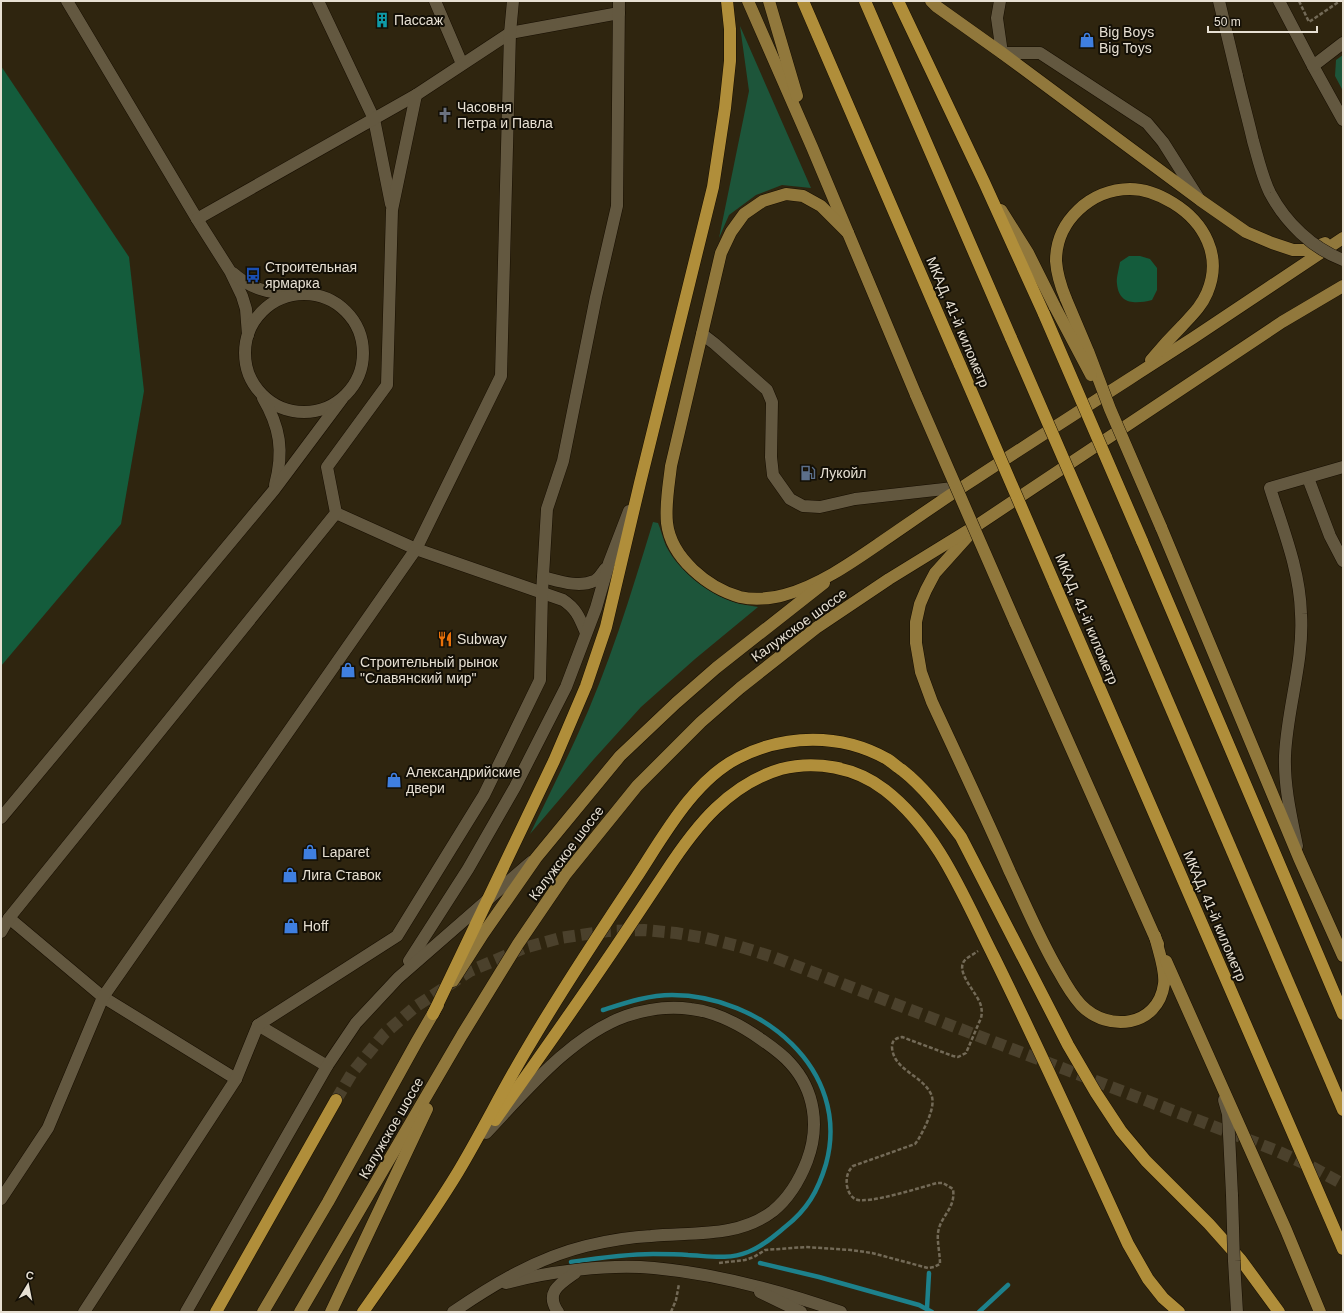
<svg xmlns="http://www.w3.org/2000/svg" width="1344" height="1313" viewBox="0 0 1344 1313" font-family="Helvetica,sans-serif">
  <rect width="100%" height="100%" fill="#2f250f"/>
  <g fill="#1d553a">
    <polygon points="740,26 811,188 782,185 756,195 729,215 719,238 749,91"/>
    <polygon points="1343,55 1343,91 1335,76 1336,60"/>
    <path d="M653,522L658,523C661,530 663,539 666,546C679,572 712,597 740,604C746,605 752,606 758,607L695,659L641,707L594,759L530,834C546,801 562,769 577,736C609,667 631,594 653,522Z"/>
  </g>
  <g fill="#145c3c">
    <polygon points="1,66 129,257 144,391 121,524 1,666"/>
    <path d="M1129,256H1140L1150,259L1157,268V290L1152,300C1136,304 1119,305 1117,284C1116,278 1119,269 1120,262Z"/>
  </g>
  <g fill="none" stroke-linecap="round" stroke-linejoin="round">
    <g stroke="#1d818c" stroke-width="4.5">
      <path d="M571,1262C598,1258 625,1254 653,1254C665,1254 677,1254 688,1255C709,1256 728,1260 748,1252C762,1247 774,1236 785,1227C807,1210 818,1191 826,1164C852,1069 760,995 672,995C648,995 625,1003 603,1010"/>
      <polyline points="760,1263 819,1277 919,1305 932,1312"/>
      <polyline points="927,1308 929,1273"/>
      <polyline points="979,1312 1008,1285"/>
    </g>
    <polyline stroke="#4b412c" stroke-width="12" stroke-dasharray="12 6" stroke-linecap="butt" points="336,1100 352,1073 384,1034 415,1007 470,971 524,948 560,938 608,931 644,930 676,933 706,938 738,946 773,957 1275,1150 1312,1167 1343,1184"/>
    <g stroke="#170e00" stroke-width="13">
      <g id="minor">
        <polyline points="67,1 197,219 230,271 242,296 246,309 248,335"/>
        <polyline points="318,1 374,119 391,204"/>
        <polyline points="435,1 462,64"/>
        <polyline points="1000,1 997,18 1002,53 1040,53 1147,123 1163,142 1199,199"/>
        <polyline points="1219,1 1237,76"/>
        <polyline points="1279,1 1313,66 1343,120"/>
        <polyline points="1313,66 1343,43"/>
        <polyline points="197,219 416,95 510,33 619,13"/>
        <path d="M233,273C251,289 268,293 291,294"/>
        <circle cx="304" cy="353" r="59"/>
        <polyline points="702,334 715,344 767,390 772,402 771,457 773,475 790,499 803,506 820,507 855,499 962,487"/>
        <path d="M263,398C280,427 284,451 275,485"/>
        <polyline points="1308,478 1330,536 1343,561"/>
        <path d="M336,513L416,549L563,600C577,609 580,619 586,633"/>
        <path d="M543,577C559,581 579,588 594,581C599,579 602,573 605,569"/>
        <polyline points="1,818 274,490 342,399"/>
        <path d="M1297,846C1291,816 1284,786 1285,756C1287,708 1304,662 1301,614C1300,571 1283,529 1270,488L1343,467"/>
        <polyline points="9,918 103,997 236,1079"/>
        <polyline points="1,932 9,918 336,513 327,467 387,385 392,210 416,95"/>
        <polyline points="409,961 468,869 515,787 566,687 596,608 609,563 629,511"/>
        <polyline points="258,1025 327,1066"/>
        <polyline points="1224,1100 1228,1114 1232,1195"/>
        <polyline points="1,1199 48,1128 103,997 416,549 501,376 510,33 513,1"/>
        <path d="M506,1283C550,1271 609,1264 654,1268C718,1274 781,1291 841,1312"/>
        <polyline points="760,1292 801,1312"/>
        <polyline points="84,1312 236,1079 258,1025 397,936 484,795 540,680 542,593 547,509 563,461 596,297 617,206 619,1"/>
        <polyline points="186,1312 327,1066 356,1023 398,978 531,862"/>
        <path d="M453,1312C494,1284 537,1258 586,1246C607,1241 629,1237 651,1236C692,1232 738,1238 773,1211C789,1198 800,1179 807,1161C820,1127 815,1090 790,1063C782,1054 772,1047 762,1040C741,1025 718,1012 691,1009C670,1006 647,1009 626,1016C572,1035 525,1092 486,1133"/>
        <path d="M558,1312C544,1292 561,1283 575,1273"/>
      </g>
    </g>
    <g stroke="#170e00" stroke-width="13">
      <g id="major">
        <polyline points="748,1 812,147 916,395"/>
        <polyline points="769,1 797,96"/>
        <polyline points="931,1 936,6 1002,53 1200,200 1246,232 1272,243 1293,250 1307,250 1325,243"/>
        <polyline points="1001,210 1028,253 1055,307"/>
        <path d="M848,233L821,206L803,196L786,194L763,201L744,214L731,232L721,253L671,466C669,484 665,504 667,523C671,558 708,588 740,597C753,600 771,599 784,595C818,586 851,563 880,543C908,524 936,504 964,486C1040,436 1117,387 1193,338C1243,305 1293,271 1343,238"/>
        <path d="M1066,299C1061,287 1057,275 1056,261C1056,221 1091,189 1130,189C1146,189 1160,195 1173,203C1204,222 1223,256 1207,293C1201,307 1192,315 1182,326C1171,337 1161,348 1151,360"/>
        <polyline points="1161,527 1299,858 1343,956"/>
        <polyline points="1015,622 1158,944"/>
        <path d="M1155,936C1158,950 1166,970 1164,984C1158,1027 1108,1033 1081,1005C1072,995 1065,983 1059,972C1040,940 1026,906 1010,872C985,815 958,758 932,702L921,672L916,643V622L920,604L926,590L935,573L979,524L1282,322L1343,286"/>
        <polyline points="1166,961 1286,1230 1320,1312"/>
        <polyline points="453,981 483,934 536,858 620,756 676,703 716,668 824,583"/>
        <polyline points="263,1312 328,1202 416,1043 438,1005"/>
        <polyline points="300,1312 462,1035 518,944 565,875 637,786 701,722 740,688 816,628 889,579 967,531"/>
        <polyline points="331,1312 427,1109"/>
      </g>
    </g>
    <g stroke="#170e00" stroke-width="13">
      <g id="highway">
        <polyline points="803,1 960,365"/>
        <polyline points="865,1 1011,338"/>
        <polyline points="898,1 984,182 1044,314"/>
        <polyline points="1142,541 1343,1014"/>
        <polyline points="1106,557 1343,1110"/>
        <polyline points="1055,585 1343,1249"/>
        <polyline points="433,1014 554,761 586,686 606,627 640,483 713,187 725,108 730,61 730,29 727,1"/>
        <path d="M495,1120C538,1059 581,999 623,936C637,915 651,894 665,873C680,850 696,827 716,808C734,791 757,776 781,769C815,760 856,767 885,790C939,832 964,898 994,957C1041,1052 1084,1148 1128,1244L1148,1279L1163,1298L1179,1312"/>
        <polyline points="216,1312 336,1100"/>
        <path d="M363,1312C395,1266 429,1220 458,1172C482,1132 503,1089 527,1049C561,991 598,935 636,878C663,837 693,781 738,758C785,734 841,733 887,759C892,762 897,767 902,770C926,789 943,813 961,837L1068,1045L1096,1093L1121,1131L1146,1161L1209,1224L1241,1260L1279,1312"/>
      </g>
    </g>
    <g stroke="#736a57" stroke-width="2.5" stroke-dasharray="4 2" stroke-linecap="butt">
      <polyline points="1299,1 1309,22 1340,1"/>
      <path d="M719,1263L745,1260L754,1257L765,1250L806,1247L851,1250L872,1253L928,1268L934,1267L940,1264C940,1254 937,1242 938,1233C940,1216 956,1209 953,1189L943,1183H937C922,1187 867,1205 855,1199C850,1196 848,1191 847,1186C846,1178 847,1172 853,1166L915,1144L918,1140C924,1129 937,1106 931,1094C922,1075 893,1070 892,1047C892,1040 896,1038 902,1037L953,1056L958,1057L966,1053L981,1018C982,1014 982,1010 981,1006C978,993 954,972 965,960C968,957 974,954 978,951"/>
      <polyline points="671,1312 676,1300 679,1284"/>
    </g>
    <use href="#minor" stroke="#635840" stroke-width="12"/>
    <use href="#major" stroke="#91783c" stroke-width="12"/>
    <use href="#highway" stroke="#b08e3a" stroke-width="12"/>
    <g stroke="#170e00" stroke-width="13" stroke-linecap="butt">
      <g id="minor-bridge">
        <path d="M1237,76C1242,98 1248,119 1253,141C1258,158 1262,177 1270,193C1286,223 1312,248 1343,260"/>
        <polyline points="1232,1195 1234,1261 1237,1312"/>
      </g>
    </g>
    <g stroke="#170e00" stroke-width="13" stroke-linecap="butt">
      <g id="major-bridge">
        <polyline points="1066,299 1088,351 1110,409 1161,527"/>
        <polyline points="1055,307 1091,375"/>
        <polyline points="916,395 1015,622"/>
      </g>
    </g>
    <g stroke="#170e00" stroke-width="13" stroke-linecap="butt">
      <g id="highway-bridge">
        <polyline points="1044,314 1142,541"/>
        <polyline points="1011,338 1106,557"/>
        <polyline points="960,365 1055,585"/>
      </g>
    </g>
    <use href="#minor-bridge" stroke="#635840" stroke-width="12"/>
    <use href="#major-bridge" stroke="#91783c" stroke-width="12"/>
    <use href="#highway-bridge" stroke="#b08e3a" stroke-width="12"/>
  </g>
  <defs>
    <g id="building-bare" transform="scale(1.2)"><path d="M-4-6H4V6H1V3H-1V6H-4ZM-2.5-4.3h1.7v1.8h-1.7ZM.8-4.3h1.7v1.8H.8ZM-2.5-1h1.7V.8h-1.7ZM.8-1h1.7V.8H.8Z" fill="#0f9aa8" stroke="#130f06" stroke-width="2.5" paint-order="stroke"/></g>
    <g id="shop-bare" transform="scale(1.2)"><path d="M-5-2.5h2.3a2.7 3.5 0 0 1 5.4 0H5L5.5 6h-11ZM-1.5-2.5h3a1.5 2.3 0 0 0-3 0Z" fill="#3f7fe0" stroke="#130f06" stroke-width="2.5" paint-order="stroke"/></g>
    <g id="church-bare" transform="scale(1.2)"><path d="M-1.2-6h2.4v3.5h3.3v2.4h-3.3V6h-2.4V-.1h-3.3v-2.4h3.3Z" fill="#6b7280" stroke="#130f06" stroke-width="2.5" paint-order="stroke"/></g>
    <g id="bus-bare" transform="scale(1.2)"><path d="M-5-6H5V4H4V6H2V4H-2V6H-4V4H-5ZM-3.5-4V0h7V-4ZM-3.5 1.2v1.5H-2V1.2ZM2 1.2v1.5H3.5V1.2Z" fill="#1a4fb4" stroke="#130f06" stroke-width="2.5" paint-order="stroke"/></g>
    <g id="fuel-bare" transform="scale(1.2)"><path d="M-5.5-6h7V0h2V4h1.3V-2.5L3-4.5l.8-.8L6-3V5H2.5V1h-1V6h-7ZM-4.2-4.7v3.2H.2V-4.7Z" fill="#5c6f8a" stroke="#130f06" stroke-width="2.5" paint-order="stroke"/></g>
    <g id="restaurant-bare" transform="scale(1.2)"><path d="M-5-6h1v4h1v-4h1v4h1v-4h1v5L-1.5 .5V6h-2V.5L-5-1ZM5-6V6H3V1.5H1.5Q1.5-4 5-6Z" fill="#e8710a" stroke="#130f06" stroke-width="2.5" paint-order="stroke"/></g>
  </defs>
  <g fill-rule="evenodd">
    <use href="#building-bare" x="382" y="20"/>
    <use href="#shop-bare" x="1087" y="40"/>
    <use href="#church-bare" x="445" y="115"/>
    <use href="#bus-bare" x="253" y="275"/>
    <use href="#fuel-bare" x="808" y="473"/>
    <use href="#restaurant-bare" x="445" y="639"/>
    <use href="#shop-bare" x="348" y="670"/>
    <use href="#shop-bare" x="394" y="780"/>
    <use href="#shop-bare" x="310" y="852"/>
    <use href="#shop-bare" x="290" y="875"/>
    <use href="#shop-bare" x="291" y="926"/>
  </g>
  <g text-anchor="middle" dominant-baseline="central" stroke-width="4" stroke-linejoin="round" paint-order="stroke">
    <g font-size="14" fill="#e7e0d3" stroke="#130f06" text-anchor="start">
      <text x="394" y="20">Пассаж</text>
      <text x="1099" y="32">Big Boys<tspan x="1099" dy="16">Big Toys</tspan></text>
      <text x="457" y="107">Часовня<tspan x="457" dy="16">Петра и Павла</tspan></text>
      <text x="265" y="267">Строительная<tspan x="265" dy="16">ярмарка</tspan></text>
      <text x="820" y="473">Лукойл</text>
      <text x="457" y="639">Subway</text>
      <text x="360" y="662">Строительный рынок<tspan x="360" dy="16">"Славянский мир"</tspan></text>
      <text x="406" y="772">Александрийские<tspan x="406" dy="16">двери</tspan></text>
      <text x="322" y="852">Laparet</text>
      <text x="302" y="875">Лига Ставок</text>
      <text x="303" y="926">Hoff</text>
    </g>
    <g font-size="14" fill="#e7e0d3" stroke="#130f06">
      <text transform="translate(958 322) rotate(67)">МКАД, 41-й километр</text>
      <text transform="translate(1087 619) rotate(67)">МКАД, 41-й километр</text>
      <text transform="translate(799 625) rotate(-36)">Калужское шоссе</text>
      <text transform="translate(566 853) rotate(-53)">Калужское шоссе</text>
      <text transform="translate(1215 916) rotate(67)">МКАД, 41-й километр</text>
      <text transform="translate(391 1128) rotate(-60)">Калужское шоссе</text>
    </g>
  </g>
  <rect width="1344" height="1313" fill="none" stroke="#e7e0d3" stroke-width="4"/>
  <g transform="translate(28 1285) rotate(10)" stroke="#130f06" stroke-width="3" paint-order="stroke">
  <path d="M0-3L7 15L0 10L-7 15Z" fill="#e7e0d3"/>
  <text y="-6" font-size="11" font-weight="bold" text-anchor="middle" fill="#e7e0d3">С</text>
  </g>
  <path d="M1208 26v6h109v-6" fill="none" stroke="#e7e0d3" stroke-width="2"/>
  <text x="1214" y="26" font-size="12" fill="#e7e0d3" stroke="#130f06" stroke-width="3" paint-order="stroke">50 m</text>
</svg>
